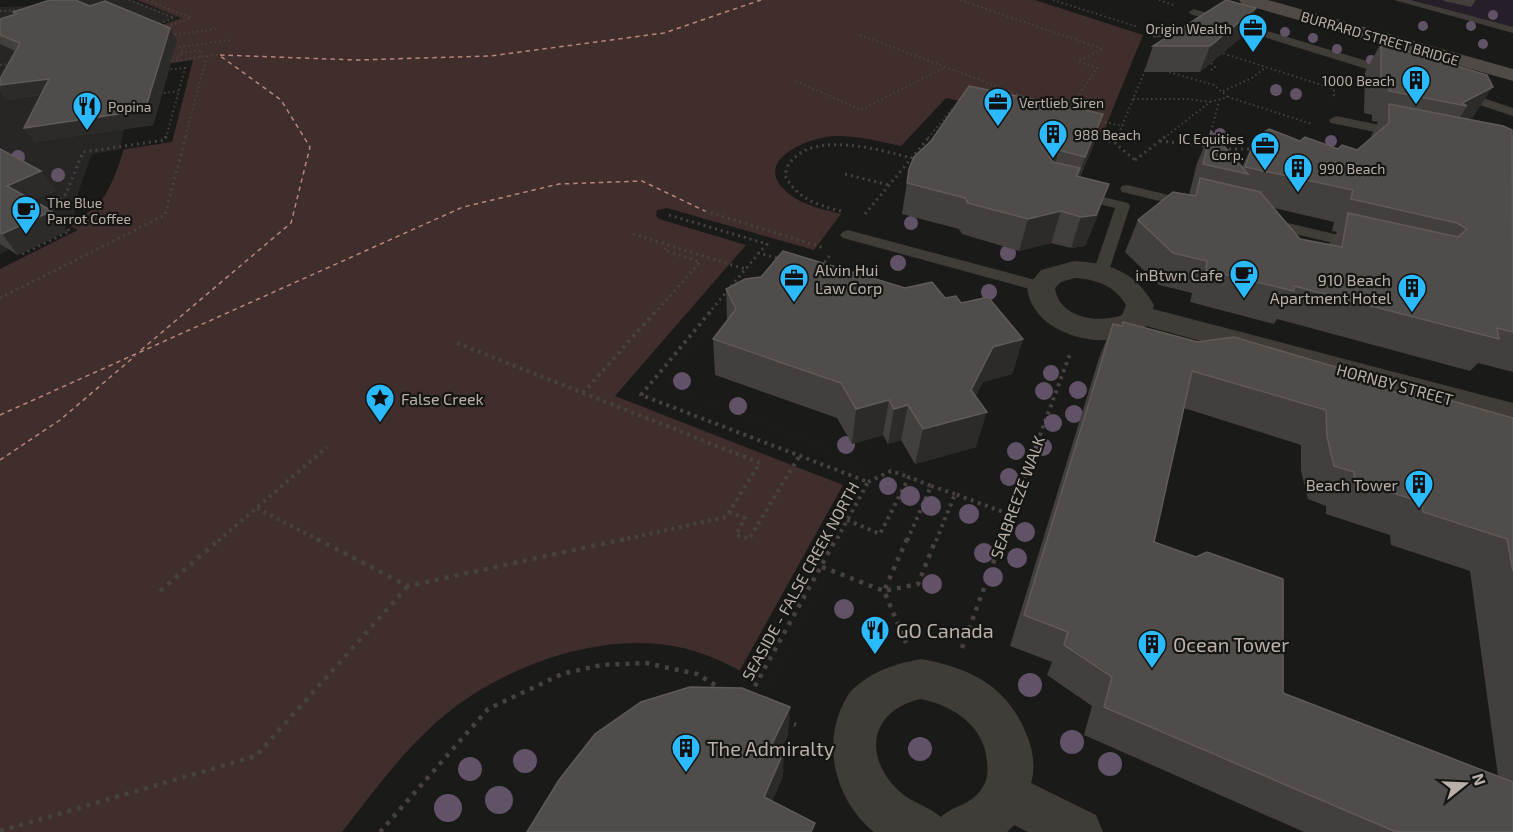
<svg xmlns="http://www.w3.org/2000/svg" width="1513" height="832" viewBox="0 0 1513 832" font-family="'Exo 2',sans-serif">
  <rect width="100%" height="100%" fill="#1a1a18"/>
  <polygon fill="#272624" points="69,0 133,0 179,17 145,30 172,142 92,154 78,193 72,232 0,265 0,7 63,5"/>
  <polygon fill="#261f29" points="1413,0 1513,0 1513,29"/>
  <path fill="#402e2c" d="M137,0H1035L1143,35L1103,133L946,98L901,146C878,141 856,135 833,136C806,138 750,162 788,193C804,207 828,210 848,216C824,251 822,265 776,256L761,265L671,374L669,384L678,391L843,454L862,473L867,494L769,687C738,669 708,652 673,646C591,631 485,673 427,731C395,761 369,798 342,832H0V257C33,243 70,229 97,205C126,178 141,72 146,31L181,18Z"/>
  <g fill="#1a1a18">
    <polygon points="193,60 172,142 119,150 137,77 129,69"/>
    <polygon points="667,208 814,250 841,214 848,216 824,252 813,258 797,260 776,256 761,265 671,374 669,383 678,391 843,454 862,473 867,494 769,687 740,670 843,485 615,396 746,245 659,219 656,216 657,210"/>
    <polygon points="65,223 78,230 0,269 0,254"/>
  </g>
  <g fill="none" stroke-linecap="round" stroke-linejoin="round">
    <g stroke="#b9857d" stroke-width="1.5" stroke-dasharray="4.5 4" stroke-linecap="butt">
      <polyline points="220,55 357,60 490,56 664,33 761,0"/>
      <polyline points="141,350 291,223 310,147 281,100 219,55"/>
      <polyline points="0,415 463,207 559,184 642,181 705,211"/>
      <polyline points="0,460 60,420 135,356"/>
    </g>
    <g stroke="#47423e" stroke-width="2" stroke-dasharray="1.5 3" stroke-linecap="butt">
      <polyline points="129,0 174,18 156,25"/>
      <polyline points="147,0 191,18 163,28"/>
      <polyline points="960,0 1103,49 1078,61 1097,68 1069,111"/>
      <polyline points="1053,0 1138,27"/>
      <polyline points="1159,0 1173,5"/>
      <polyline points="0,11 21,10"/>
      <polyline points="170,35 216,29"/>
      <polyline points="860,35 1036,101"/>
      <polyline points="179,47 231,40"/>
      <polyline points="1219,52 1334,89 1334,99"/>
      <polyline points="181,53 202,50 200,57"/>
      <polyline points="207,56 219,55"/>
      <polyline points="168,59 180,57 183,47"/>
      <polyline points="1208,60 1215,67 1209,72"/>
      <polyline points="167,62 207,56 185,138"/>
      <polyline points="0,65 11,64"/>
      <polyline points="1165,71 1214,85 1228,97"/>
      <polyline points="796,81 861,110 945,67"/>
      <polyline points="1223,91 1252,78 1266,67"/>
      <polyline points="164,93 178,91"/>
      <polyline points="1133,99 1188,99 1210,102"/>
      <polyline points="1096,120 1123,126"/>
      <polyline points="1210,136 1219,101"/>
      <polyline points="1091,137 1093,138"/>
      <polyline points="166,138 185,68 166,70"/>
      <polyline points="928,138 953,108 957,109"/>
      <polyline points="1117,138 1146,68"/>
      <polyline points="1164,138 1210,102 1228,97 1312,124"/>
    </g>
    <g stroke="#47423e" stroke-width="3" stroke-dasharray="2 4" stroke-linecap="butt">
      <polyline points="1091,137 1115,143 1135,160"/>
      <polyline points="1160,141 1207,146"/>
      <polyline points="1115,143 1118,136"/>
      <polyline points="1223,149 1254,149"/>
      <polyline points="1135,160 1166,136"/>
      <polyline points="845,174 889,185"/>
      <polyline points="705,211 824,248"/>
      <path d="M841,211C817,205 798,199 785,176C786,172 787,166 790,163C812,130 881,150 911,158"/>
      <polyline points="48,213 66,194 83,152 165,140 166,136"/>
      <polyline points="865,214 930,136"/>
      <polyline points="669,215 767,244 759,253"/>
      <polyline points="633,234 745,269"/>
      <polyline points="22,254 70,231 59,223"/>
      <polyline points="821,267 831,254"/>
      <polyline points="0,298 165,215 186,136"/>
      <polyline points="654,314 700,262 664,250 668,245"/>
      <polyline points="708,314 759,253 780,259"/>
    </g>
    <g stroke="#47423e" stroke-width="4" stroke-dasharray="3 4.5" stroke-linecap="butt">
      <polyline points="710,312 641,395 868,482 836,541"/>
      <polyline points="457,343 760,463 726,517 617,541"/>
      <polyline points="583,393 655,312"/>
      <polyline points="868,482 891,471 909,477"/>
      <polyline points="931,486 955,494"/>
      <polyline points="257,508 320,541"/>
      <polyline points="729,512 745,518 736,535 749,539 800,455"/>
      <polyline points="847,520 880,534 909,477 931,486 907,541"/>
      <polyline points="218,541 327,447"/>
      <polyline points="936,541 955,494 1011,515"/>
      <polyline points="1001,541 1070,354"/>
    </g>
    <g stroke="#47423e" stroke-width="4.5" stroke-dasharray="4 6" stroke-linecap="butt">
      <polyline points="317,539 408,586 624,539"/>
      <polyline points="907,539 884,591 918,584 936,539"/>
      <polyline points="822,567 884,591 906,643"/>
      <polyline points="160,591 220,539"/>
      <polyline points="962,648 1002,539"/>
      <polyline points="750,695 836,539"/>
      <polyline points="785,720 796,725"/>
      <polyline points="0,831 256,756 408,586"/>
      <polyline points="380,832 488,709 562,674 601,665 646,663 697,674 723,690"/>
    </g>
    <g fill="#403c38" fill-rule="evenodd">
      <polygon points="1394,0 1411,0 1513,27 1513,33"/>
      <polygon points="1194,9 1397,70 1399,73 1397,76 1389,76 1190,14 1189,12"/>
      <path d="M1165,26L1171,29C1166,35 1160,39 1153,37V33Z"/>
      <polygon points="1459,90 1513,108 1513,116 1455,97 1453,94 1455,91"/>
      <polygon points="1336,116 1399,129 1406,133 1399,137 1331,123 1329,120"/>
      <polygon points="1127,185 1194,201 1196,204 1189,208 1122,192 1120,189 1122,186"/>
      <polygon points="1079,191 1128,203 1130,206 1107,277 1095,277 1093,273 1115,208 1074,198 1072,195"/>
      <polygon points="1267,218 1364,241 1366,244 1358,249 1262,226 1259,223"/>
      <polygon points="848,230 1047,283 1049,287 1047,291 1041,292 843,238 840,235 843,232"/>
    </g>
    <g fill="#403c38" fill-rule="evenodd">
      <path d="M1074,261C1111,263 1135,272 1154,305L1153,309L1513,403V427L1146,326C1111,356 1031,336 1027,287L1041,270ZM1075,278C1096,279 1115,286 1126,305L1122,315C1098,324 1059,318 1055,288L1061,282Z"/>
      <path d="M921,659C970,668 1006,685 1026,733C1033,749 1036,767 1031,783L1096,815L1103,832H1028L1014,825L1007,832H874C839,804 823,753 840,711C844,703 847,694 854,688C875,670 895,664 921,659ZM921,699C954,706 984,726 987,761C988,771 988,780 982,788C971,806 953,805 941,817C930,807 910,802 898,790C862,755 871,710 921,699Z"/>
    </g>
    <polygon fill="#504a46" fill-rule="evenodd" points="1239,0 1268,0 1513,69 1513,81 1242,4"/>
  </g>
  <g fill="#625267">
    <circle cx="1493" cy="15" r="5"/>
    <circle cx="1259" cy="24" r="5"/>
    <circle cx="1423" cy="26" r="5"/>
    <circle cx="1471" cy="26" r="5"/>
    <circle cx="1285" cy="32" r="5"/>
    <circle cx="1313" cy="38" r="5"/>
    <circle cx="1483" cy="44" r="5"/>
    <circle cx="1337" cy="49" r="5"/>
    <circle cx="1371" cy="60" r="5"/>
    <circle cx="1276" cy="90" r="6"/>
    <circle cx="1296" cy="94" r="6"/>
    <circle cx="1220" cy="134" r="6"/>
    <circle cx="1331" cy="141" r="6"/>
    <circle cx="18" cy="157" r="7"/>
    <circle cx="58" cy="175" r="7"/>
    <circle cx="911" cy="223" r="7"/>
    <circle cx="1008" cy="253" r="8"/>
    <circle cx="898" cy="263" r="8"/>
    <circle cx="989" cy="292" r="8"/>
    <circle cx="1051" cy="373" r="8"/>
    <circle cx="682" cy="381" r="9"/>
    <circle cx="1078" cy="390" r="9"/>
    <circle cx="1044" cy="391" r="9"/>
    <circle cx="738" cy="406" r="9"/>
    <circle cx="1074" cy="414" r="9"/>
    <circle cx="1053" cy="423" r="9"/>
    <circle cx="846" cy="445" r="9"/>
    <circle cx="1043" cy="447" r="9"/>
    <circle cx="1016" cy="451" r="9"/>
    <circle cx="1009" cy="477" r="9"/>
    <circle cx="888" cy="486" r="9"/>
    <circle cx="910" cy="496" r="10"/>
    <circle cx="931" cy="506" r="10"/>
    <circle cx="969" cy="514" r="10"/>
    <circle cx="1025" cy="532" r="10"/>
    <circle cx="984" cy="553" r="10"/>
    <circle cx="1017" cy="558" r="10"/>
    <circle cx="993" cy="577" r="10"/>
    <circle cx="932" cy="584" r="10"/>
    <circle cx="844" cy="609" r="10"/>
    <circle cx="1030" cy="685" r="12"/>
    <circle cx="1072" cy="742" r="12"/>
    <circle cx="920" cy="749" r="12"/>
    <circle cx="525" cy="761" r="12"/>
    <circle cx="1110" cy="764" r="12"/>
    <circle cx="470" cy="769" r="12"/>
    <circle cx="499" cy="800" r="14"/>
    <circle cx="448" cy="808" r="14"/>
  </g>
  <g fill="#423f3d" fill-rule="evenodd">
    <polygon points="1444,0 1476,0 1471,7 1444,1"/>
    <polygon points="90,6 170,28 177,41 153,125 34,142 41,95 6,100 0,90 0,79 15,51 0,44 0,19 14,14 13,12"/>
    <polygon points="1256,8 1245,34 1200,72 1144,72 1153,46"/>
    <path d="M1381,43L1487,75L1473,117L1469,119L1513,135V372L1478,363L1470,371L1277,319L1274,324L1190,302L1192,293L1159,285L1125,252L1138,220L1189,195L1197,163L1211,131L1242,167L1256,137L1300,141L1338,149L1357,150L1371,138L1372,134L1378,122L1372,121V115L1364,113L1365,72ZM1274,208L1334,222L1332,231L1337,232L1329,244L1300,239Z"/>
    <polygon points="931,141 1094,144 1080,177 1098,215 1085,246 1071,248 1051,243 1019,251 962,234 959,229 902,214 909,169"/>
    <polygon points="0,149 41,171 55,191 34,200 52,211 67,231 18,255 0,244"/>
    <polygon points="905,288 961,303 1023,339 1012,374 983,382 975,397 976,447 915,464 901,440 888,444 883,435 852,444 837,418 715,375 713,339 727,321 726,289"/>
    <path d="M1123,322L1198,342L1361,382L1411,397L1417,391L1513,418V832H1304L1084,735L1092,706L1047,675L1052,662L1010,646L1099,358L1113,324L1121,326ZM1184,408L1301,445V471L1308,499L1326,506V514L1390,535L1391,545L1470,571L1498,776L1283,693L1154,542Z"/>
  </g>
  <g fill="#2d2b29">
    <polygon points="1256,8 1245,34 1200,72 1210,46"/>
    <polygon points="170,28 177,41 153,125 34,142 24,128"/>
    <polygon points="49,79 58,92 6,100 0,90 0,85"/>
    <polygon points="1493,87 1473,117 1453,128 1467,106 1462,103"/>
    <polygon points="1103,114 1094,144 1075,187 1085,157"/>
    <polygon points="1059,150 1051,181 1049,156"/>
    <polygon points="41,171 55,191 22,206 7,186"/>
    <polygon points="1109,184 1098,215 1085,246 1071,248 1081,217"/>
    <polygon points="52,211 67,231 18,255 2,234"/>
    <polygon points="1061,211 1051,243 1019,251 1028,219"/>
    <polygon points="1023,339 1012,374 983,382 965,418 987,412 976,447 915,464 923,429 971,390 993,347"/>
    <polygon points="889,400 883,435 852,444 856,409"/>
    <polygon points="908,405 901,440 888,444 894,409"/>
    <polygon points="790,707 788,736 771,771 772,744"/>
    <polygon points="784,751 783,777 763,822 764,797"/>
  </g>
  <g fill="#4f4c49" stroke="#605b58" stroke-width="1.5">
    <polygon points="50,0 75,0 90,6 105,1 170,28 145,110 24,128 49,79 0,85 0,79 20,43 0,35 0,19 16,14 13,12"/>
    <polygon points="1226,0 1256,8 1210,46 1153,46"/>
    <polygon points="1381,43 1487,75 1493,87 1462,103 1467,106 1389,91 1389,85 1381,83"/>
    <polygon points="969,86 1103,114 1085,157 1059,150 1049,156 1053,162 1080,168 1076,176 1109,184 1096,215 1081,217 1061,211 1028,219 968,203 965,198 907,183 909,169 914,157 931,141"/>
    <polygon points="1389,104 1503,126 1512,130 1513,332 1497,328 1499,339 1294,286 1294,291 1206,270 1207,261 1173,253 1138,220 1173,192 1196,196 1200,178 1260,192 1300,239 1342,247 1348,213 1458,237 1467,229 1457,223 1351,199 1353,190 1245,167 1256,137 1269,129 1300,141 1305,137 1338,149 1342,145 1357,150 1389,123"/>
    <polygon points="1211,131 1248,174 1203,164"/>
    <polygon points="0,149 41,171 7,186 52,211 2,234 0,233"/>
    <polygon points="783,251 905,288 932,282 945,298 956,296 961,303 988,297 1023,339 993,347 971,390 987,412 923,429 908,405 894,409 889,400 856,409 841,383 713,339 736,309 726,289 745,279 761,277"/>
    <polygon points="1123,322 1198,342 1234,337 1349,371 1361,382 1417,399 1417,391 1513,418 1513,571 1507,539 1423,512 1422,502 1354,481 1354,472 1334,466 1327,437 1326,410 1192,371 1154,542 1196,557 1207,552 1283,579 1283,693 1513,782 1513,832 1396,832 1104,707 1112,677 1064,645 1068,632 1024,615 1113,324 1122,326"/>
    <polygon points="690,687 742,688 790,707 772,744 784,751 764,797 815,823 811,832 527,832 559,780 595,734 641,702"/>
  </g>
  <defs>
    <g id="office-pin" transform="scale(1.5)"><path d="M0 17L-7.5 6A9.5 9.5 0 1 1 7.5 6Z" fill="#2bbaff" stroke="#151513"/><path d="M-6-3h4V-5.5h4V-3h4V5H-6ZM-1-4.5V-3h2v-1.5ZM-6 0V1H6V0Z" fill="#111"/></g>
    <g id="building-pin" transform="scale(1.5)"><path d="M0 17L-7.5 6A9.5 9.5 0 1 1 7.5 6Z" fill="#2bbaff" stroke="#151513"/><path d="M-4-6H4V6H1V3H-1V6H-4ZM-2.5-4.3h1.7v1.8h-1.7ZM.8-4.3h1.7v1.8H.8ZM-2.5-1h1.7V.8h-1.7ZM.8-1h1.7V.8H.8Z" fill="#111"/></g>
    <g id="restaurant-pin" transform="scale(1.5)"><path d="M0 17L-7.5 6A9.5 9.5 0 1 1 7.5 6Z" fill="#2bbaff" stroke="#151513"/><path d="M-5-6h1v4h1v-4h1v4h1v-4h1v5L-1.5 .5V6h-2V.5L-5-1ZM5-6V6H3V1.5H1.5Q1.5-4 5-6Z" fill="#111"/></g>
    <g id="cafe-pin" transform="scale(1.5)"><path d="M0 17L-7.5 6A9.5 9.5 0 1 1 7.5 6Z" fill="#2bbaff" stroke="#151513"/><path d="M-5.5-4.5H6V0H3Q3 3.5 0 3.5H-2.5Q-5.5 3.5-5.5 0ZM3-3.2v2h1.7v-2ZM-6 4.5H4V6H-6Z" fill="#111"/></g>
    <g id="sight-pin" transform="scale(1.5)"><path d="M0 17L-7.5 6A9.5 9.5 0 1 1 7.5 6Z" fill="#2bbaff" stroke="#151513"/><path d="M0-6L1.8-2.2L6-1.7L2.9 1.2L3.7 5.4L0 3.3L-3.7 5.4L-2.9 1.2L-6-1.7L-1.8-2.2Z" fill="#111"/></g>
  </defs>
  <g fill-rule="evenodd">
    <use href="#office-pin" x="1253" y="28"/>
    <use href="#building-pin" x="1416" y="80"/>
    <use href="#office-pin" x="998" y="102"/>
    <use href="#restaurant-pin" x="87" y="106"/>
    <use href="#building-pin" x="1053" y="134"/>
    <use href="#office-pin" x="1265" y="146"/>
    <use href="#building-pin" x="1298" y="168"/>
    <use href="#cafe-pin" x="26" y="210"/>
    <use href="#cafe-pin" x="1244" y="274"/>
    <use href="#office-pin" x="794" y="278"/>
    <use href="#building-pin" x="1412" y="288"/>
    <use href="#sight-pin" x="380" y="398"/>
    <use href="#building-pin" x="1419" y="484"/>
    <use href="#restaurant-pin" x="875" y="630"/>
    <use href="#building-pin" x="1152" y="644"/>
    <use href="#building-pin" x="686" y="748"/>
  </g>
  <g text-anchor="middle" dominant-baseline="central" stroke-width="4.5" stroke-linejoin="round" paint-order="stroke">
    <g font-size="14" fill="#bbb0a9" stroke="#151513" text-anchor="start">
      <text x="1232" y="28" text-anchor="end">Origin Wealth</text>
      <text x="1395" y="80" text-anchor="end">1000 Beach</text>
      <text x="1019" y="102">Vertlieb Siren</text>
      <text x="108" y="106">Popina</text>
      <text x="1074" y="134">988 Beach</text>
      <text x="1244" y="138" text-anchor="end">IC Equities<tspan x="1244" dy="16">Corp.</tspan></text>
      <text x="1319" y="168">990 Beach</text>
      <text x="47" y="202">The Blue<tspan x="47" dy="16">Parrot Coffee</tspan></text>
    </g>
    <g font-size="14" fill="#bbb0a9" stroke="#151513">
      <text transform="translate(1380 38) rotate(16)">BURRARD STREET BRIDGE</text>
    </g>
    <g font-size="16" fill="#bbb0a9" stroke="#151513" text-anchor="end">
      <text x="815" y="269" text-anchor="start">Alvin Hui<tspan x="815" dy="18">Law Corp</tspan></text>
      <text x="1223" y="274">inBtwn Cafe</text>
      <text x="1391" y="279">910 Beach<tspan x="1391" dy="18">Apartment Hotel</tspan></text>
      <text x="401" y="398" text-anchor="start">False Creek</text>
      <text x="1398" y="484">Beach Tower</text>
    </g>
    <g font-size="16" fill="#bbb0a9" stroke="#151513">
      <text transform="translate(1395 384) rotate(15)">HORNBY STREET</text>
      <text transform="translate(1017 497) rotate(-70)">SEABREEZE WALK</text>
      <text transform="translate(800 581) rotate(-61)">SEASIDE - FALSE CREEK NORTH</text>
    </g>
    <g font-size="20" fill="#bbb0a9" stroke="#151513" text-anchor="start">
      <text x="896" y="630">GO Canada</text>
      <text x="1173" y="644">Ocean Tower</text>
      <text x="707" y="748">The Admiralty</text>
    </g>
  </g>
  <g transform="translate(1465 784) rotate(72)" stroke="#151513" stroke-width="4.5" paint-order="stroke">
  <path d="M0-4.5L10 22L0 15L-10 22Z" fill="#bbb0a9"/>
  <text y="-9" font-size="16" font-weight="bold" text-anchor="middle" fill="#bbb0a9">N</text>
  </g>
</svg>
